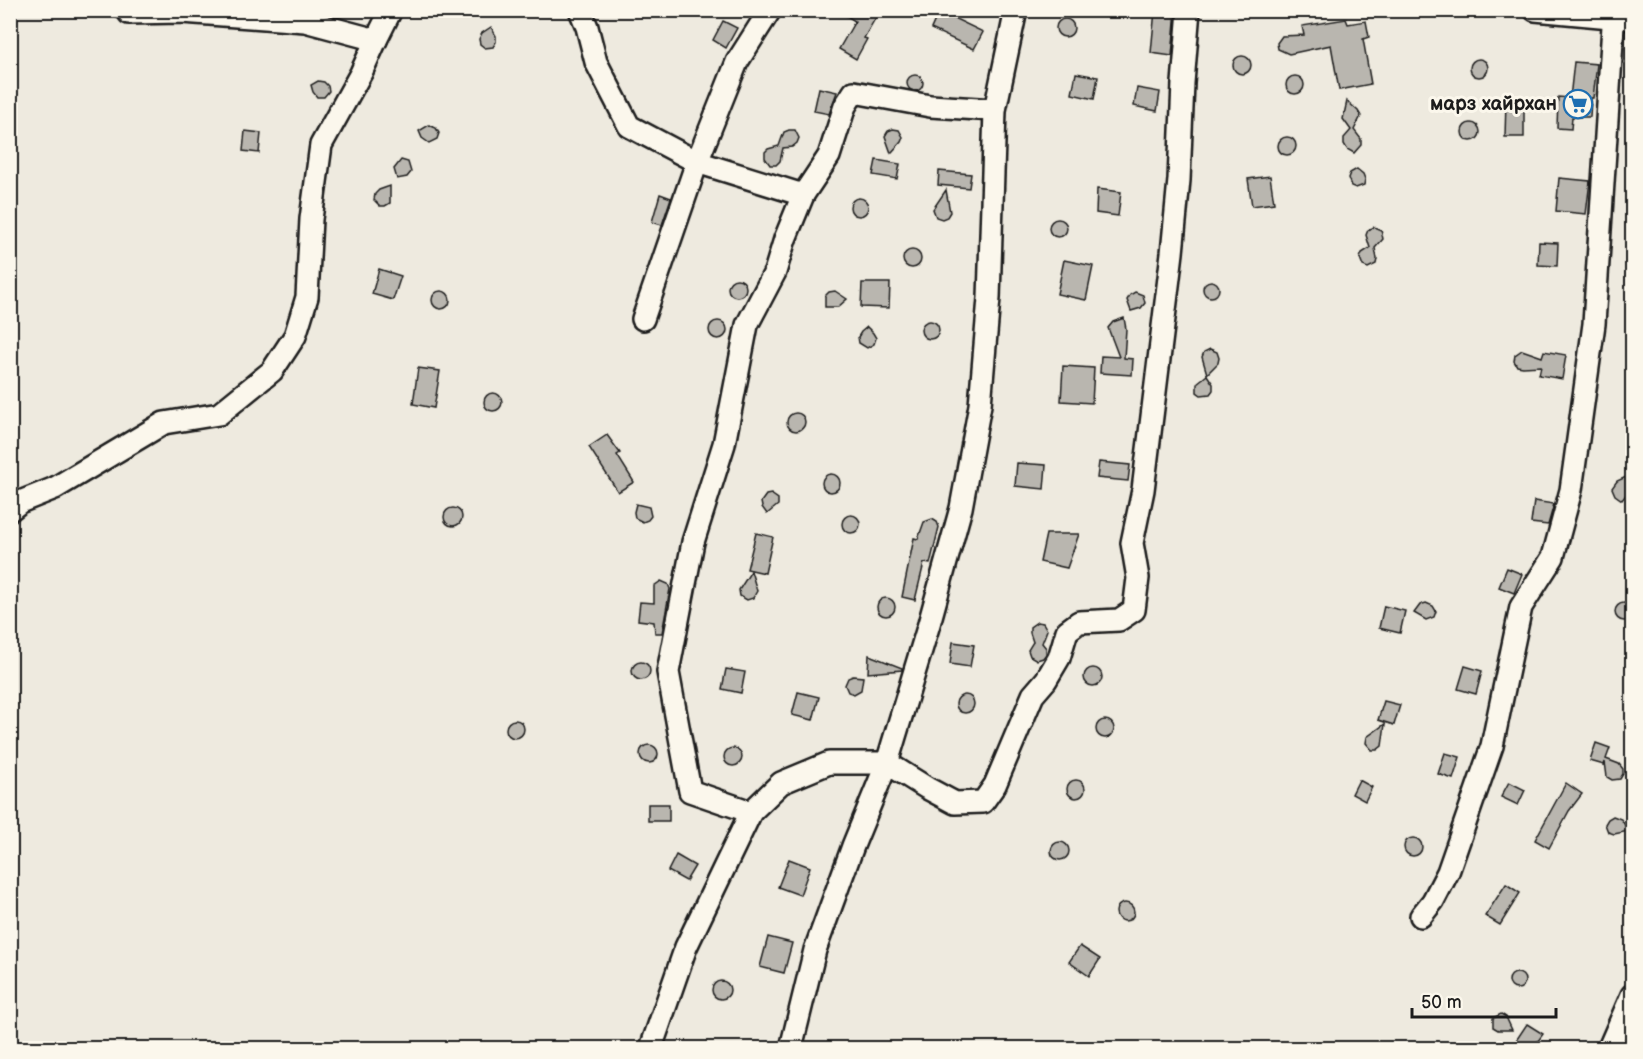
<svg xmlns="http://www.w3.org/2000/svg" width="1643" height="1059" viewBox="0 0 1643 1059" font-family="'Balsamiq Sans',sans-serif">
  <rect width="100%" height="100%" fill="#eeeadf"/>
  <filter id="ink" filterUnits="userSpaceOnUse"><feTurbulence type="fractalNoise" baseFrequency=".0167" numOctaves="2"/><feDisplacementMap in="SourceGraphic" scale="12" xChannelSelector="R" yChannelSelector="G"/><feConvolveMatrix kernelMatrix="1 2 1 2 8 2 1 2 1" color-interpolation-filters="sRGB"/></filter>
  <g filter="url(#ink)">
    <g fill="#b9b6af" stroke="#1c1c1c" stroke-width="1.5">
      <polygon points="837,10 880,10 864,38 867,39 856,59 839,49 855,21"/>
      <polygon points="1155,10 1176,10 1172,56 1151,53"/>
      <polygon points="939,11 983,32 974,49 931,29"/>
      <polygon points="1346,19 1348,24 1366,21 1369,37 1363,39 1371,84 1339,90 1331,45 1289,54 1278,49 1277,43 1282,36 1304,35 1302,26"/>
      <circle cx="1065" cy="28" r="9"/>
      <polygon points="723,21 737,28 726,48 713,40"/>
      <polygon points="491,27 496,36 496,42 493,47 485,48 480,44 479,39 482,33"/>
      <circle cx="1242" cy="65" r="9"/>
      <circle cx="1479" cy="68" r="9"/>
      <polygon points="1574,62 1597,64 1593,98 1591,98 1590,117 1572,117 1571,129 1557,128 1558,97 1570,98"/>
      <polygon points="1076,73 1098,77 1094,99 1072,94"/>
      <circle cx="915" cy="83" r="8"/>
      <circle cx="1295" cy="85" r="9"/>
      <polygon points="318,81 324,82 328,86 329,91 324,97 317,97 313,92 311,85"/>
      <polygon points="819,88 837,92 829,114 814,111"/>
      <polygon points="1137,88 1160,92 1157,111 1134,106"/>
      <polygon points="1347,101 1358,111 1361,116 1354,130 1361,139 1361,145 1354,153 1347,149 1344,144 1344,138 1351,130 1343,119"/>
      <polygon points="1506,101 1524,102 1524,137 1505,137"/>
      <circle cx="1471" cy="132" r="9"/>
      <polygon points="429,125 436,128 439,133 437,139 429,143 422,138 419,131"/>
      <polygon points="893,129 899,130 903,137 901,142 891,153 885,136 888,131"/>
      <polygon points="789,130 795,130 799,138 797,143 792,147 783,148 780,161 776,165 770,165 765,158 765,152 768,149 779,146 784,132"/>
      <polygon points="245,131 261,133 259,153 243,151"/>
      <circle cx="1287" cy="146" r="9"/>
      <polygon points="401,160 408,162 411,172 407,177 397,179 394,169"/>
      <polygon points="876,160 900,164 897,179 873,175"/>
      <polygon points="1357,169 1363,174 1365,179 1364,185 1356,188 1351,186 1348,178 1350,173"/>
      <polygon points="939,171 971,174 969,188 938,185"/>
      <polygon points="1270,176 1274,203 1252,206 1248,179"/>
      <polygon points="1559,178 1590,181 1586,214 1556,211"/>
      <polygon points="390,186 390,203 385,206 380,206 374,200 375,194 379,190"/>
      <polygon points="1097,189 1121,192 1118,216 1096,213"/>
      <polygon points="946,190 950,212 947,217 942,219 936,217 933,209"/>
      <polygon points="660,194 671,198 662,225 652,222"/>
      <circle cx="859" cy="207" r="9"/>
      <circle cx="1058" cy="228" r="9"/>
      <polygon points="1374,227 1381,230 1383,239 1375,248 1377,259 1376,264 1368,268 1363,266 1360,258 1362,253 1370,248 1366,235 1368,230"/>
      <polygon points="1539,242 1558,243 1557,266 1538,265"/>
      <circle cx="912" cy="259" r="9"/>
      <polygon points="1064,260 1093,266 1086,300 1057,294"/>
      <polygon points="379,269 401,276 393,300 372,294"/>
      <circle cx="737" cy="288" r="9"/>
      <circle cx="1211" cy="289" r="8"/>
      <polygon points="862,283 890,283 889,308 861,307"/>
      <polygon points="835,291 847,299 838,307 825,307 825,296 829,292"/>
      <circle cx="441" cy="300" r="9"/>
      <polygon points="1135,292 1143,295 1145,303 1141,308 1131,311 1127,300 1130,295"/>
      <polygon points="1124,318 1126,329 1124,358 1133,359 1132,375 1100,373 1101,356 1119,357 1108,328 1113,322"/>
      <circle cx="718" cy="330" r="9"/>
      <circle cx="930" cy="330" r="9"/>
      <polygon points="867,327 873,333 876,338 874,344 867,348 859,343 858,337 861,332"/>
      <polygon points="1210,349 1217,352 1219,358 1218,363 1207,374 1202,357 1204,352"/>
      <polygon points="1522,350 1542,357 1544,351 1566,355 1562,379 1539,375 1541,366 1523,367 1517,366 1514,361 1515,355"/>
      <polygon points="1063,366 1094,368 1092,403 1061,401"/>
      <polygon points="418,368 440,371 434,408 413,404"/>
      <polygon points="1207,375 1213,384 1213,390 1210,394 1201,395 1197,392 1197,383"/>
      <circle cx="493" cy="402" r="9"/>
      <circle cx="796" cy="422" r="9"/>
      <polygon points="607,435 620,453 617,455 634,482 618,492 589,447"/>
      <polygon points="1099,462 1130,465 1128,481 1097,478"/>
      <polygon points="1017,463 1046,465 1044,489 1015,486"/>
      <circle cx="831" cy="483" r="9"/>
      <polygon points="1626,477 1629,491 1622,500 1615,495 1612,488 1617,481"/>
      <polygon points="771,494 778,499 778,505 767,514 762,507 761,502 766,495"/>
      <polygon points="1534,501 1554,504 1548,525 1531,523"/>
      <polygon points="636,504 649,507 651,516 648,520 643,522 635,518 634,512"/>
      <circle cx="453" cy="517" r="9"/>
      <circle cx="851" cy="524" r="9"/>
      <polygon points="932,519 937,522 939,527 930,564 924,563 915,600 902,597 914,538 918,539 924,522"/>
      <polygon points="756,533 773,537 765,573 747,569"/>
      <polygon points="1046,534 1079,534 1067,568 1040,562"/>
      <polygon points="1507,568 1522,574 1514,593 1499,587"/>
      <polygon points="751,571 757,591 753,598 747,600 740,596 739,590"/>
      <polygon points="661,581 668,584 670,589 662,633 655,633 654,622 638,620 640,602 654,603 654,586"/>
      <circle cx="886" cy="607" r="9"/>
      <polygon points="1426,603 1433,606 1436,611 1434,617 1426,620 1414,613 1420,605"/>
      <circle cx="1624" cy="612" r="9"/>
      <polygon points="1384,606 1405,611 1400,633 1379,628"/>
      <polygon points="1037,622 1043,623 1047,630 1042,643 1046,648 1046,654 1043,658 1037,660 1030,656 1028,650 1033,642 1030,633 1030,627"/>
      <polygon points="953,642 974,645 970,667 950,664"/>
      <polygon points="869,655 902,668 902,670 868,673"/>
      <circle cx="641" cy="671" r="9"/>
      <polygon points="1465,666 1482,671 1476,694 1458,689"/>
      <circle cx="1093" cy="677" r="9"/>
      <polygon points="726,669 745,672 741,693 722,689"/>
      <polygon points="853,676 863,677 861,690 854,694 848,692 845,685 848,678"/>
      <polygon points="798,692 819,697 813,720 792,715"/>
      <circle cx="965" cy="704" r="9"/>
      <polygon points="1384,701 1400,705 1394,725 1378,720"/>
      <circle cx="1105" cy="729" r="9"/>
      <circle cx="515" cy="729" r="9"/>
      <polygon points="1385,724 1382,746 1377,750 1372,750 1366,743 1367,737"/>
      <polygon points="1596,743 1610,748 1606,759 1619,764 1623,769 1623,774 1620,779 1612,780 1607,777 1605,762 1604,765 1590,761"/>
      <circle cx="649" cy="754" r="9"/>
      <circle cx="733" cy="757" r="9"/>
      <polygon points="1445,753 1460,757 1453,779 1438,774"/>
      <polygon points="1359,780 1372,787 1365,801 1352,794"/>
      <circle cx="1076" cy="789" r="9"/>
      <polygon points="1509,782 1525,790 1518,805 1501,797"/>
      <polygon points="1566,783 1582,794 1569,811 1549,848 1535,840"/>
      <rect x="648" y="804" width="21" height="17"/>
      <polygon points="1613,816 1621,819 1629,831 1614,834 1608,832 1605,824 1608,819"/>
      <circle cx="1413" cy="847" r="9"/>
      <circle cx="1060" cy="851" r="9"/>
      <polygon points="676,855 695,866 686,881 668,871"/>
      <polygon points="789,859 810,867 800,895 778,887"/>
      <polygon points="1506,884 1520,893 1500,925 1485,916"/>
      <circle cx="1125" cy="912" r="9"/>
      <polygon points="768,937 792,943 784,973 760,967"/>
      <polygon points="1080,946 1100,959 1089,976 1069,962"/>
      <circle cx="1517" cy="981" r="8"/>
      <circle cx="721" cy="990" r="9"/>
      <polygon points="1501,1014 1506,1017 1512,1030 1498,1030 1493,1027 1493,1018"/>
      <polygon points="1527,1024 1543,1034 1533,1048 1511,1048"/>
    </g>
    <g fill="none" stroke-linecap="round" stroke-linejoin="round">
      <g stroke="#1c1c1c" stroke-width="26">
        <g id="minor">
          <polyline points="127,10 129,13 182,12 305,21 376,40 391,10"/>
          <polyline points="580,10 587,27 596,62 629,126 697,162 803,195 785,239 775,272 747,325 724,444 693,542 668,672 690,791 751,812"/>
          <polyline points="1535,10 1632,19"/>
          <polyline points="803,195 829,156 845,106 854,92 930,106 995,110"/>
          <polyline points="643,319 697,162 737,62 770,10"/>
          <polyline points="10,510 20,502 55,488 164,423 219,414 272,371 295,336 307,297 311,219 321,145 361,73 376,40"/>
          <polyline points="1421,916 1433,901 1448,872 1492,746 1521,607 1553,557 1571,490 1594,324 1614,10"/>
          <polyline points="651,1048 686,947 751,812 781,783 829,763 887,763 927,788 955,803 983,802 995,785 1033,695 1046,680 1059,658 1067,631 1079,622 1119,620 1134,610 1138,578 1132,543 1143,490 1172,253 1179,180 1183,83 1189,10"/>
          <polyline points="791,1048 815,950 853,846 887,763 929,624 961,508 980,405 989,298 995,110 1016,10"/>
          <polyline points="1609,1048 1632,995"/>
        </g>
      </g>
      <use href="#minor" stroke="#fbf7ec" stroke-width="21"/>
    </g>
  </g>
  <defs>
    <g id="supermarket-ring" transform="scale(1.5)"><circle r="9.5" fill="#fbf7ec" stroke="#1f6fb2" stroke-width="1.5"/><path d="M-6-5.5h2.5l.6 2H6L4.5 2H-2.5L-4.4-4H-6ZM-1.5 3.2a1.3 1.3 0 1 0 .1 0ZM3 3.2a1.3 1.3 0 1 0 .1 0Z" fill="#1f6fb2"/></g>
  </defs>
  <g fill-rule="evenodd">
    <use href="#supermarket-ring" x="1578" y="104"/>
  </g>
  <g text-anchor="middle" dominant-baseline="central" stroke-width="6" stroke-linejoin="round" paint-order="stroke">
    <g font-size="20" font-weight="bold" fill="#1c1c1c" stroke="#fbf7ec" text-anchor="end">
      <text x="1557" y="104">марз хайрхан</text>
    </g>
  </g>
  <rect width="1643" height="1059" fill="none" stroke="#fbf7ec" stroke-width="36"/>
  <rect x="18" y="18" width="1607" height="1023" fill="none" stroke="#1c1c1c" stroke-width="2" filter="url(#ink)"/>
  <path d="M1412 1008v9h144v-9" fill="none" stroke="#1c1c1c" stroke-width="3"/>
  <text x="1421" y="1008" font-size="18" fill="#1c1c1c" stroke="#fbf7ec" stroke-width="4.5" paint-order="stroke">50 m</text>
</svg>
